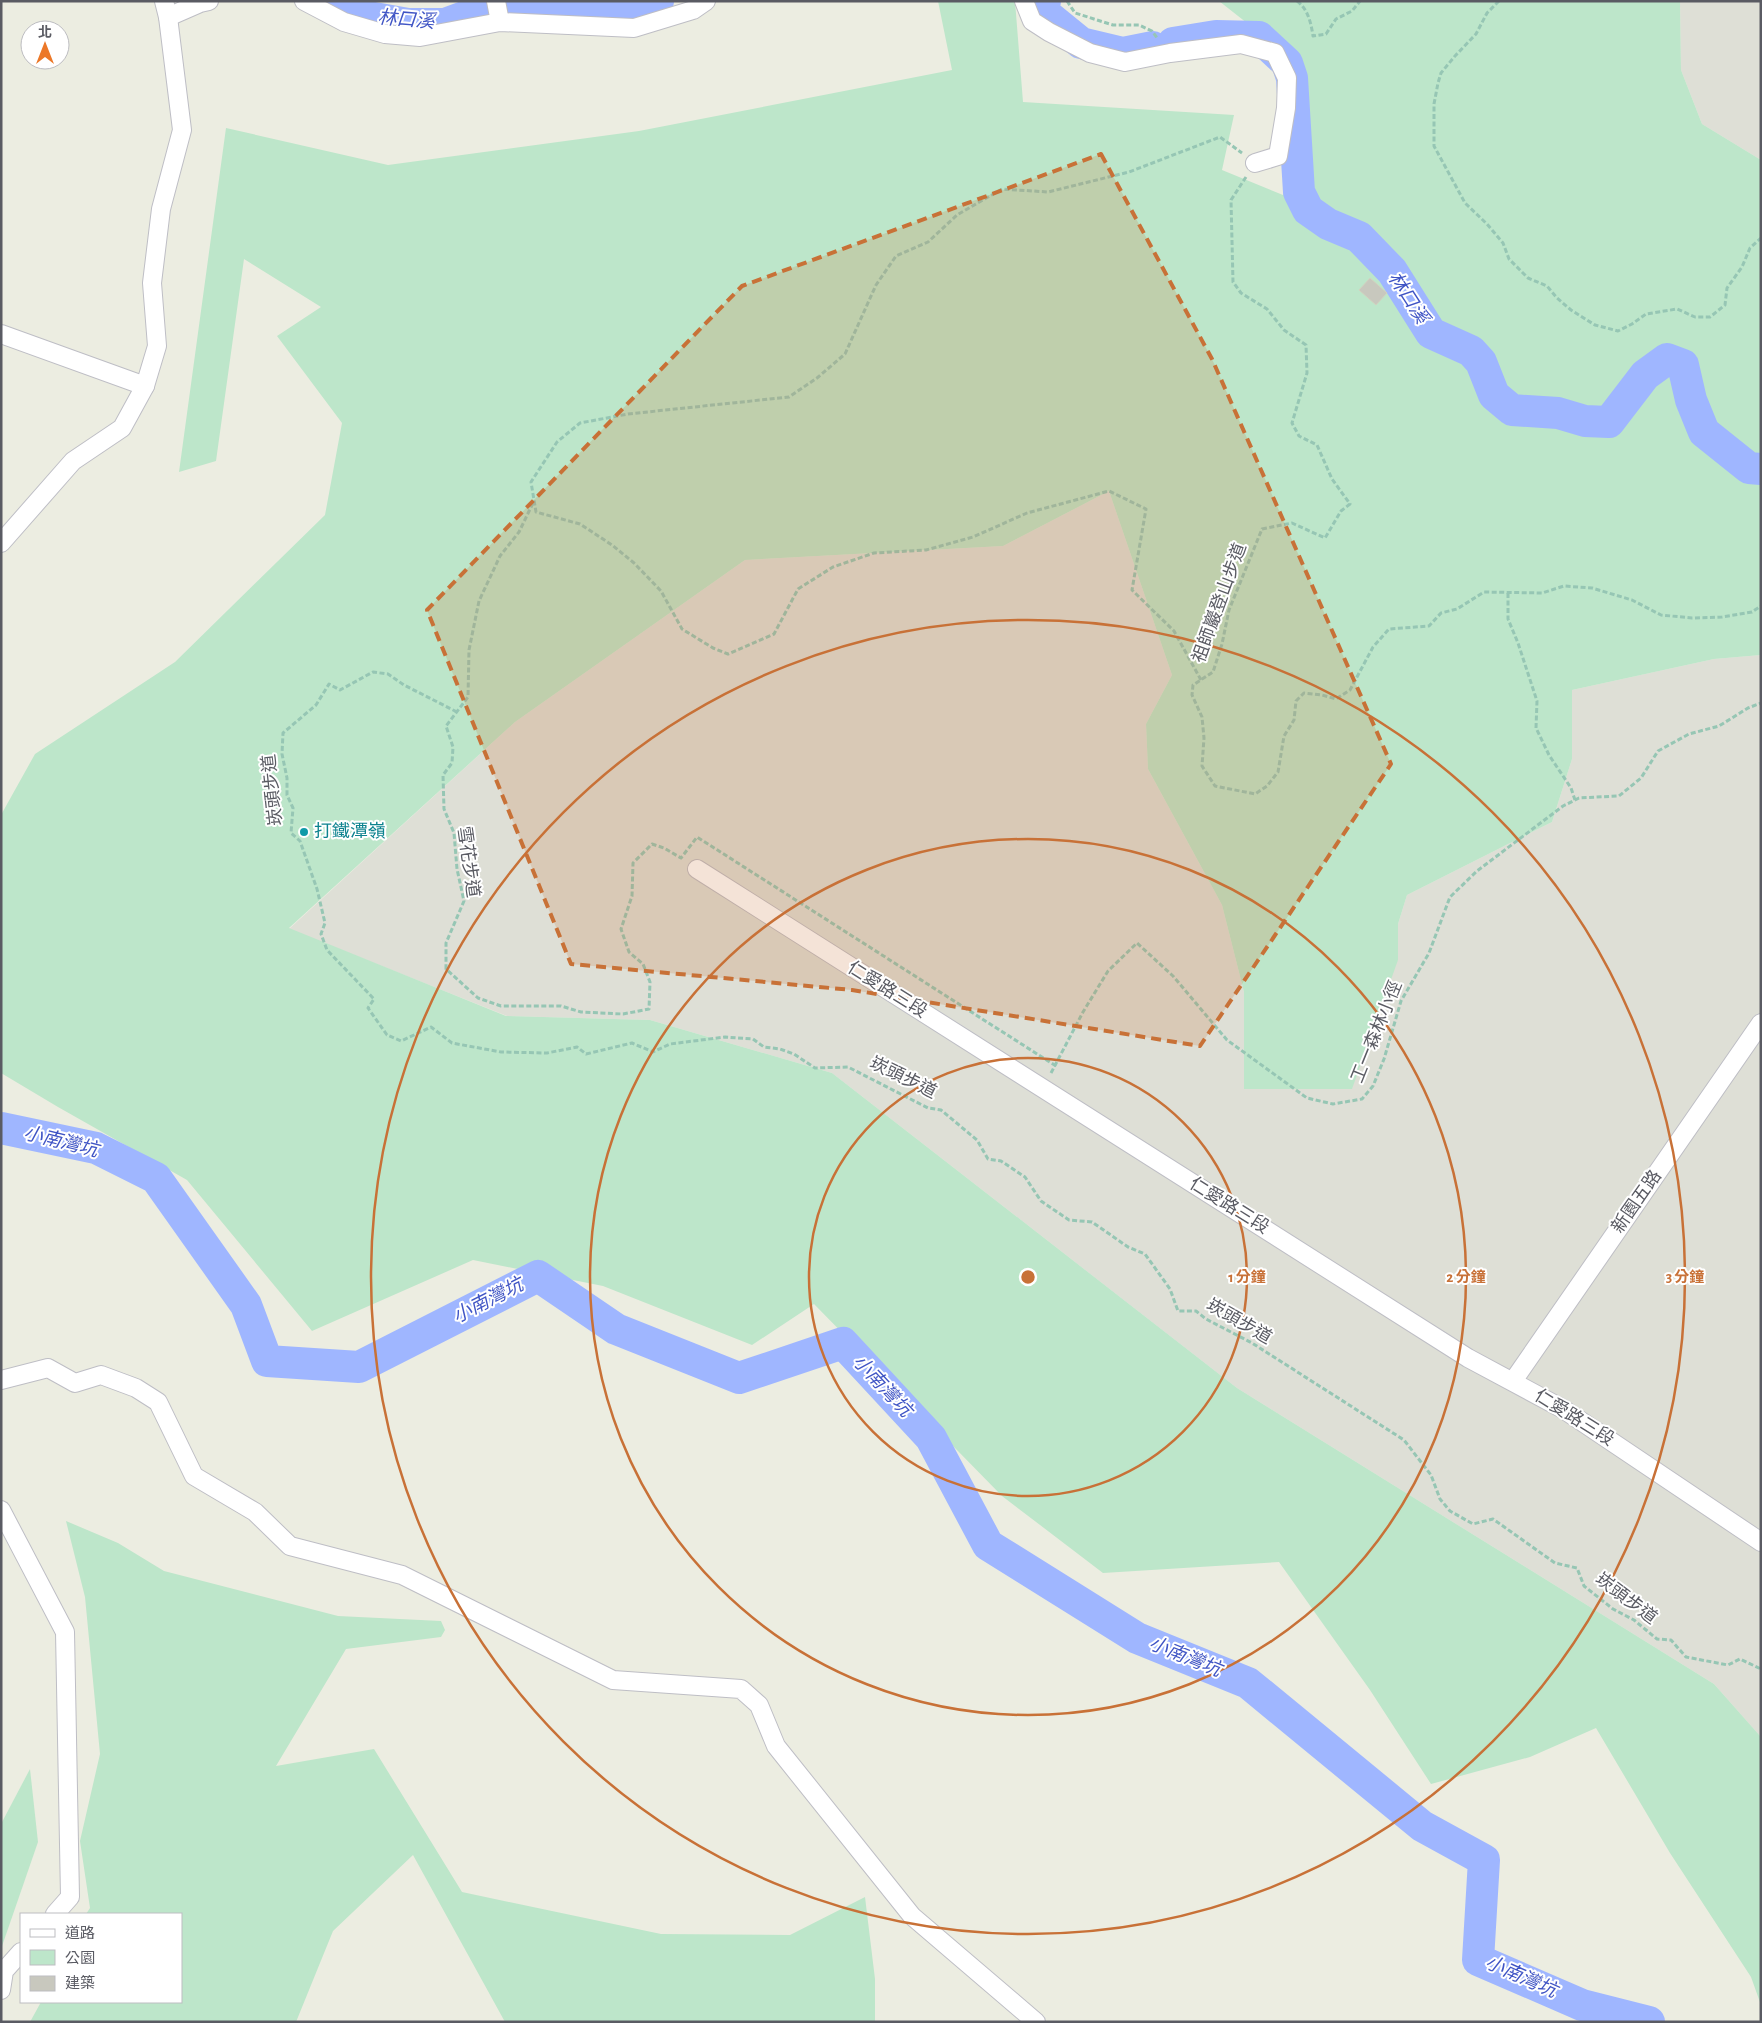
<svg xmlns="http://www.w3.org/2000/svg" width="1762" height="2023" viewBox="0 0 1762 2023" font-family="'Alegreya Sans','Noto Sans TC',sans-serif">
  <rect width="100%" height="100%" fill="#ecede1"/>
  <g fill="#dedfd6">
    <polygon points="1680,1 1761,1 1761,160 1702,124 1681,70"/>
    <polygon points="1109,491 1172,675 1146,724 1148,769 1222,905 1244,992 1244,1089 1398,960 1398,924 1407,895 1552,822 1572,759 1572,690 1714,659 1761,655 1761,1737 1714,1684 1237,1388 832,1073 650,1020 507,1016 289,929 515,722 745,560 1003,546"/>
  </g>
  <g fill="#bde6ca">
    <polygon points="938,1 1015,1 1023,102 1234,115 1222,170 1283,195 1303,67 1219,1 1680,1 1681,70 1702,124 1761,160 1761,655 1714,659 1572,690 1572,759 1552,822 1407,895 1398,924 1398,960 1352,1089 1244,1089 1244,992 1222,905 1148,769 1146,724 1172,675 1109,491 1003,546 745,560 515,722 289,928 506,1016 650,1020 832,1073 1237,1388 1714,1684 1761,1737 1761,2005 1751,1977 1670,1853 1596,1728 1530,1757 1431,1784 1370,1690 1279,1562 1103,1573 1002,1496 814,1304 752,1345 603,1286 473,1260 312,1331 187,1180 58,1107 1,1073 1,815 35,754 175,662 325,515 342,423 277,336 321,307 244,259 216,461 179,472 226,128 388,165 639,131 952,70"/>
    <polygon points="66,1521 118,1543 164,1571 338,1616 441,1621 445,1630 441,1637 346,1649 276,1766 374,1749 462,1892 661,1934 790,1935 865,1897 875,1979 875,2022 505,2022 413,1855 333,1931 296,2022 30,2022 41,2002 181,2002 181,1914 86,1914 90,1908 80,1841 100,1754 85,1597"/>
    <polygon points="30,1769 38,1842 1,1949 1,1824"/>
  </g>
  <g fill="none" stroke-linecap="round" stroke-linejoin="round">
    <g stroke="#9fb6ff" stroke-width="32">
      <polyline points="330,1 363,16 408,24 445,24 491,7 630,17 658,1"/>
      <polyline points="1045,1 1043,12 1081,43 1123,53 1153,47"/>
      <polyline points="1173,43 1216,36 1259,37 1287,63 1292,78 1299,192 1308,210 1328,224 1359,237 1392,271 1431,333 1471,351 1481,362 1494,395 1512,410 1558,413 1585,421 1609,422 1645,375 1667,359 1683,365 1691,400 1704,432 1749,468 1761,469"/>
      <polyline points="1,1128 96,1148 156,1178 246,1305 267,1361 359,1367 538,1276 616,1329 739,1378 843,1343 931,1438 988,1545 1137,1638 1248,1683 1422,1826 1484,1860 1478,1960 1582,2005 1649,2022"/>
    </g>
  </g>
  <polygon fill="#c8c8be" stroke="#d2d2bf" points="1370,278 1387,293 1376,305 1359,290"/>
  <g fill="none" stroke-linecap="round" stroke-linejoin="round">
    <g stroke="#bebec5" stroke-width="20">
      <g id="minor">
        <polyline points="304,1 344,22 385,34 420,37 500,22 634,28 693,10 706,1"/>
        <polyline points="496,1 500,22"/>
        <polyline points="1024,1 1032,21 1049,32 1090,53 1125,62 1170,53 1241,44 1275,53 1287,78 1286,108 1278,156 1255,163"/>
        <polyline points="168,17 200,3 209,1"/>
        <polyline points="1,334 145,386"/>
        <polyline points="1,543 73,461 122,428 145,386 157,346 152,283 161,209 182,130 168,17 164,1"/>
        <polyline points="697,869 1468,1358 1563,1409 1761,1542"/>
        <polyline points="1,1380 48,1368 75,1383 101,1375 136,1388 158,1402 194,1476 255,1512 290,1546 402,1575 613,1680 741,1689 759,1705 776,1746 912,1916 1036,2022"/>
        <polyline points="1513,1381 1761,1023"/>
        <polyline points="1,1510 65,1632 70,1897 55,1914"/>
        <polyline points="1,1990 4,1971 21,1952"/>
      </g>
    </g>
    <g stroke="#96c6b4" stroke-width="3" stroke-dasharray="5 2.5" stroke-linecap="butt">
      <polyline points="1067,1 1075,13 1113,25 1139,25 1152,31 1158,39"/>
      <path d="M1297,1C1308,9 1311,23 1313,36L1326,34L1336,19L1352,11L1360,1"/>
      <polyline points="1499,1 1487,13 1476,34 1455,56 1441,73 1438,83 1434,104 1434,146 1465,203 1487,224 1503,243 1509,259 1528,278 1547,286 1557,298 1571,310 1595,325 1618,331 1632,324 1646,314 1677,309 1695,317 1710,317 1725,305 1727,288 1742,267 1750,248 1761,238"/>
      <polyline points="1246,177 1231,200 1233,282 1241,293 1267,309 1284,330 1306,345 1307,373 1292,423 1299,436 1317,445 1332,479 1350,504 1341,511 1325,538 1292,523 1262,529 1229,610 1222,644 1213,672 1193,685 1192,695 1202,717 1204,738 1202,766 1215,786 1255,794 1267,786 1278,772 1284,736 1294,720 1296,701 1304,693 1322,695 1336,699 1350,690 1373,647 1389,629 1429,626 1441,613 1457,609 1484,592 1542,593 1564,586 1592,588 1632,600 1661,615 1692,618 1722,617 1752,612 1761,606"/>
      <polyline points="533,503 519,532 500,556 479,601 469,650 468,697 446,726 453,747 452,763 443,775 444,809 454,833 457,869 464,901 446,943 446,969 478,998 501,1006 561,1006 581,1012 623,1014 649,1009 650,982 643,964 629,952 621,929 632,896 633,863 652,844 664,848 681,858 697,837 1056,1066"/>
      <polyline points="1508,593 1508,619 1518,643 1537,701 1536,728 1549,755 1571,788 1575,800"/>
      <polyline points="1201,680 1174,631 1132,590 1146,509 1109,491 1027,513 973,537 926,550 874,553 833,567 798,589 774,634 728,654 713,648 682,629 661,591 634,563 612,545 580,524 536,512 531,482 557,442 580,423 628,414 789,397 817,378 845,354 876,285 896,256 928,242 957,215 1002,189 1048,192 1129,172 1220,137 1242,153"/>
      <polyline points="457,712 404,685 388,674 373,672 340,690 329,684 316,705 283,733 282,754 287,778 287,795 293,808 291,833 300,841 317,889 325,923 321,934 327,950 374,999 368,1008 387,1035 401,1041 431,1027 452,1043 501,1052 547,1053 577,1047 586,1054 632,1043 653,1052 670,1044 725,1037 753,1039 764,1047 780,1049 794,1054 815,1068 848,1067 928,1108 941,1110 977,1140 988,1159 1001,1161 1025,1177 1041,1201 1069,1220 1092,1222 1128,1247 1145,1254 1170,1289 1178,1311 1196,1311 1206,1319 1252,1343 1404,1440 1431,1475 1440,1499 1450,1511 1473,1524 1493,1519 1555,1563 1577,1568 1584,1586 1613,1609 1634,1620 1657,1639 1671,1640 1686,1657 1728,1665 1740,1659 1761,1669"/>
      <polyline points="1051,1073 1083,1012 1108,971 1137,943 1173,976 1227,1040 1307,1098 1333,1104 1362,1099 1373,1086 1384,1059 1401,1001 1429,953 1450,897 1477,871 1563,806 1579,798 1619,796 1641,778 1658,751 1689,734 1719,726 1748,708 1761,703"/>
    </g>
    <use href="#minor" stroke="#fff" stroke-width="18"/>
  </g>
  <path fill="#c87137" fill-opacity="0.2" stroke="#c87137" stroke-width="4" stroke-dasharray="10 6" stroke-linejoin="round" d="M1101,154L1212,359L1391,764L1200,1046L852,990L571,964L427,610L742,286Z"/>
  <g fill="none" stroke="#c87137" stroke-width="2.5">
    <circle cx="1028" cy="1277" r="219"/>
    <circle cx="1028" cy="1277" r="438"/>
    <circle cx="1028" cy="1277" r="657"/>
  </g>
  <circle fill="#0f9aa8" stroke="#fff" stroke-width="2" cx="304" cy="832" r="5"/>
  <g text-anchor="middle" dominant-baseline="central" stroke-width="4" stroke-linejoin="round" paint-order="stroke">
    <g font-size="18" fill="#5a5b63" stroke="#fff">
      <text transform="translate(1220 603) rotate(-70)">祖師巖登山步道</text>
      <text transform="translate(273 790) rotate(-96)">崁頭步道</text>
      <text transform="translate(468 862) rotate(82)">雪花步道</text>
      <text transform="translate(887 990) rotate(32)">仁愛路三段</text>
      <text transform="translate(1377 1032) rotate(-68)">工一森林小徑</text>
      <text transform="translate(903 1078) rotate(26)">崁頭步道</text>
      <text transform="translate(1637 1202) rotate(-55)">新園五路</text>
      <text transform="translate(1229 1206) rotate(32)">仁愛路三段</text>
      <text transform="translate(1239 1322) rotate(30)">崁頭步道</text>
      <text transform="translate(1574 1418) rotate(32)">仁愛路三段</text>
      <text transform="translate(1626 1599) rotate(37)">崁頭步道</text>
    </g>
    <g font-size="18" fill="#0d838f" stroke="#fff" text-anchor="start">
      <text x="314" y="832">打鐵潭嶺</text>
    </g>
    <g font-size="19" font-style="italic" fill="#4055c5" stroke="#fff">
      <text transform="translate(406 20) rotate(5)">林口溪</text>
      <text transform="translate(1408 298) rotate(57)">林口溪</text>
      <text transform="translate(61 1142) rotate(14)">小南灣坑</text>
      <text transform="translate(488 1301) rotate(-27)">小南灣坑</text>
      <text transform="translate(882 1386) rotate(47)">小南灣坑</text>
      <text transform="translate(1185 1657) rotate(22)">小南灣坑</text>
      <text transform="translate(1521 1977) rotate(24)">小南灣坑</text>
    </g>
  </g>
  <circle cx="1028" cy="1277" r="8" fill="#c87137" stroke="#fff" stroke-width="2.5"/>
  <g font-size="15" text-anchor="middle" font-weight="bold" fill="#c87137" stroke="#fff" stroke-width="4" stroke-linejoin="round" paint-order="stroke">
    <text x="1247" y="1282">1 分鐘</text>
    <text x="1466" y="1282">2 分鐘</text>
    <text x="1685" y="1282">3 分鐘</text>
  </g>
  <rect width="1762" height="2023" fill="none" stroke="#5a5b63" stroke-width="5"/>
  <rect x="20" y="1913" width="162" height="90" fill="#ffffff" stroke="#bdbdc1"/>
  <rect x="30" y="1929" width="25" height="8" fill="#ffffff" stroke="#bdbdc1"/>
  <text x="65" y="1938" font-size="15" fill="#5a5b63">道路</text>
  <rect x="30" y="1950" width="25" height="15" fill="#bde6ca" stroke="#bdbdc1"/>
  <text x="65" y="1963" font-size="15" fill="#5a5b63">公園</text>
  <rect x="30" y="1976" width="25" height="15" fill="#c8c8be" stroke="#bdbdc1"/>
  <text x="65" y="1988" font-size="15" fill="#5a5b63">建築</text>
  <g transform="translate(45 45)"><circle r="24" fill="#ffffff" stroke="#bdbdc1"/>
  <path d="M0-4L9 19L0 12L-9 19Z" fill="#ec7828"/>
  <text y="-8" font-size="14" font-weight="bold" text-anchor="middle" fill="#5a5b63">北</text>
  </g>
</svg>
